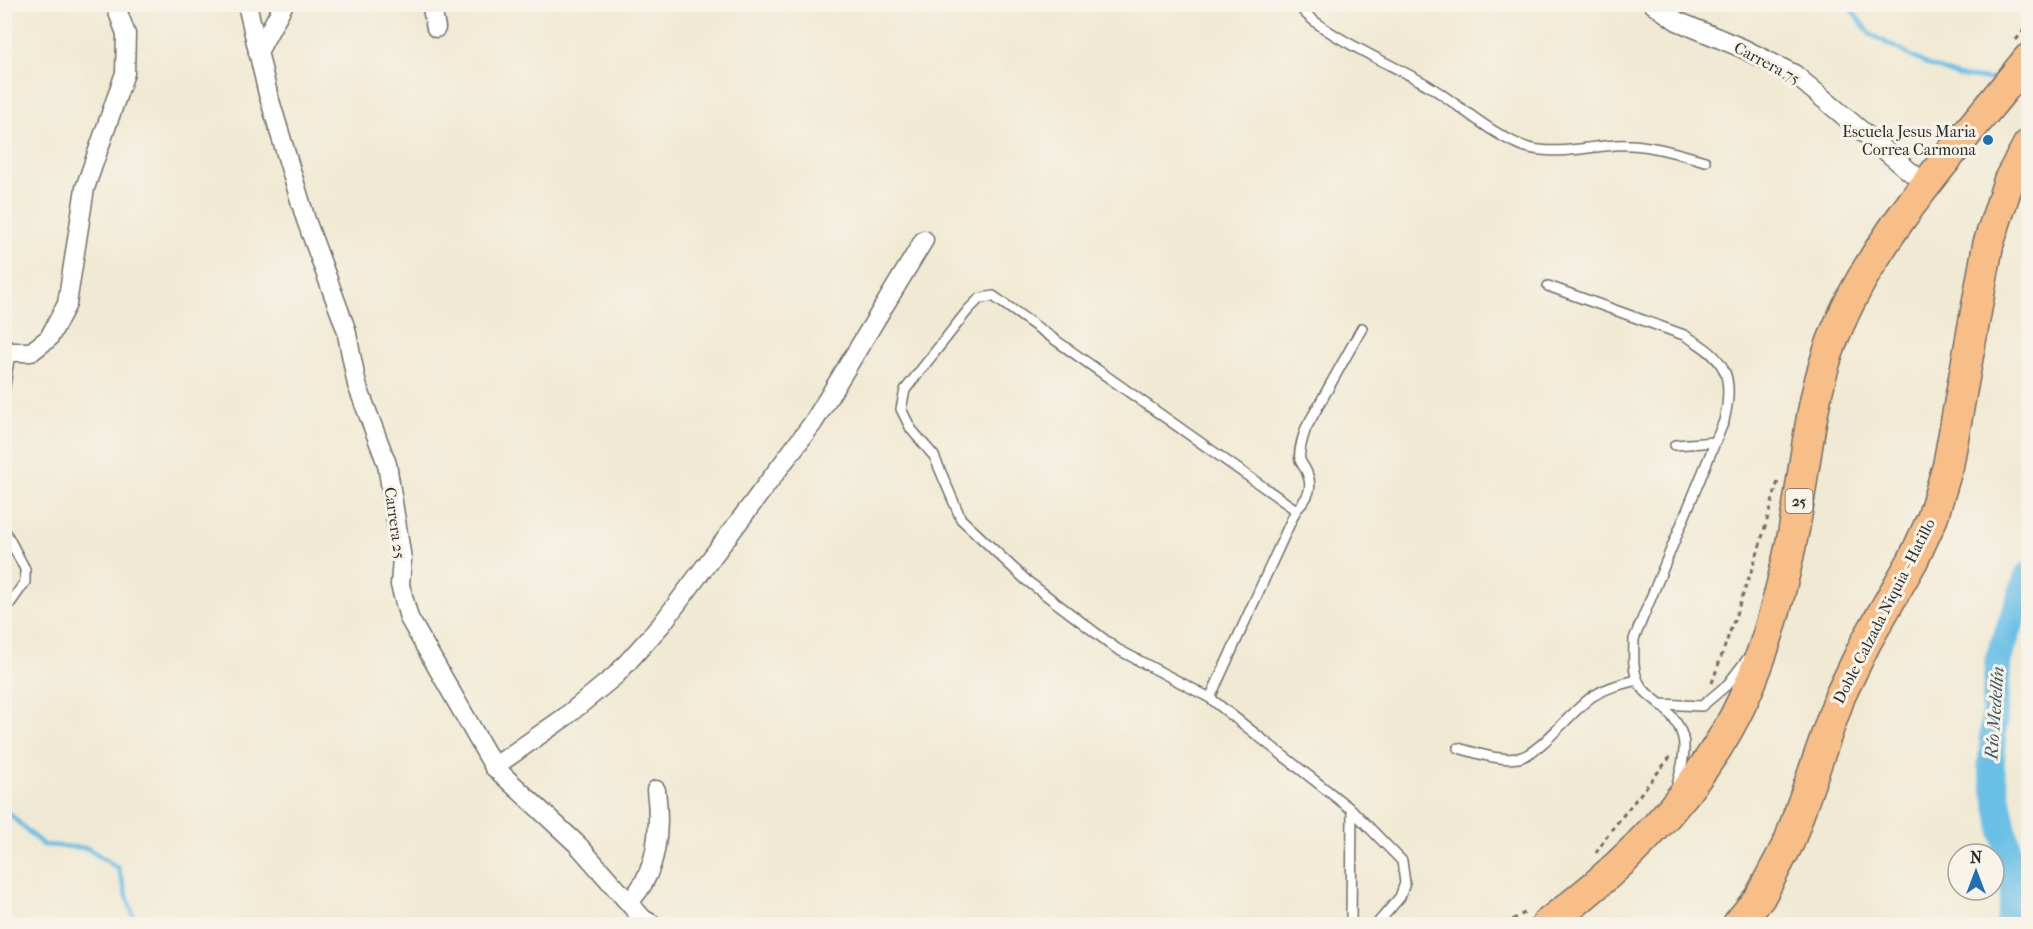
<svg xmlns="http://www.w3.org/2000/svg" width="2033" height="929" viewBox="0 0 2033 929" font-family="'IM FELL French Canon',serif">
  <rect width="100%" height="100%" fill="#f7f3e8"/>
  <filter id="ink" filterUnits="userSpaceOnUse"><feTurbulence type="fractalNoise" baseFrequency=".0167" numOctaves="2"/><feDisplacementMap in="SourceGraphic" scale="12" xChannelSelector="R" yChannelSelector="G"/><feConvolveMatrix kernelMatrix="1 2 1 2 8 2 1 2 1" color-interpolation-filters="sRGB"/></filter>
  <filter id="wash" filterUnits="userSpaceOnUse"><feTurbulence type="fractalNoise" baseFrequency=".008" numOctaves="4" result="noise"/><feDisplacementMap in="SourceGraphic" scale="24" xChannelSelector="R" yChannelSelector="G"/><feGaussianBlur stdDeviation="1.35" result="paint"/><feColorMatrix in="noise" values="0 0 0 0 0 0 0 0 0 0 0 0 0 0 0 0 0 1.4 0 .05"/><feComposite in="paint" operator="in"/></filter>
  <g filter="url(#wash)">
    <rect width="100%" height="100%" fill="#f0e9d3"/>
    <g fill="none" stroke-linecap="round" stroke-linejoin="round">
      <g stroke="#69bfe6" stroke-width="4.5">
        <polyline points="1847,4 1870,34 1926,64 1958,76 1997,80"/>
        <polyline points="4,809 43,845 87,848 118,868 136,924"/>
      </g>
      <polyline stroke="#69bfe6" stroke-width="27" points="2009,924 2015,889 1991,767 1998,660 2028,575"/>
    </g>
  </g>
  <g filter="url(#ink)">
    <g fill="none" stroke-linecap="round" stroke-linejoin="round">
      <g stroke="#706e66" stroke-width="12">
        <g id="service">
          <path d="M1298,4C1314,32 1398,67 1429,86C1457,103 1498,140 1529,148C1558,155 1586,147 1615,145C1646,143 1676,153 1705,161"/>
          <path d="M1548,286L1684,335C1725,358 1735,374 1724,421L1634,639C1634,653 1632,668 1638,681C1643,692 1651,696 1660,704C1689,730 1688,749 1677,784"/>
          <polyline points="4,392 10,352"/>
          <polyline points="1675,445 1715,442"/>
          <polyline points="1296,510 993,296 979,299 968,310 905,390 901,409 911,429 934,456 961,519 1026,580 1117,649 1210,698 1352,810 1402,861 1405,883 1400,897 1377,924"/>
          <polyline points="4,529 25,569 25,582 4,612"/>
          <path d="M1210,698L1296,510C1307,499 1314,489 1307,473C1306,469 1302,465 1300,460C1298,451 1303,437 1306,428L1362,328"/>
          <polyline points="1660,704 1702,706 1728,684 1748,658"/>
          <path d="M1458,748C1477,753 1498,761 1518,758C1539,755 1574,708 1593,696C1607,687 1622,684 1637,680"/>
          <polyline points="1351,924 1352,810"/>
        </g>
      </g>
      <g stroke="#706e66" stroke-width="21">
        <g id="minor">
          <polyline points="247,4 268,94 306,220 346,329 357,385 387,464 402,559 400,585 409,618 494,767 578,845 643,919 652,924"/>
          <polyline points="431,4 436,28"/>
          <polyline points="1653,4 1677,21 1742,48 1794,74 1926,185"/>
          <polyline points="258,52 284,4"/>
          <polyline points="4,348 10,352 31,352 49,338 67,304 85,188 125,73 126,34 115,4"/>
          <polyline points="494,767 565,717 616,675 661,625 813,423 924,240"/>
          <path d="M629,902C658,873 661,828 656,790"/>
        </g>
      </g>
      <g stroke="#706e66" stroke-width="33">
        <g id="trunk">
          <path d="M1547,924C1617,872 1679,812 1724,736C1761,674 1780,599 1794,529C1805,471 1809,409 1828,353C1865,244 1957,148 2028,59"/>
          <polyline points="1738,924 1760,897 1789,842 1840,696 1866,642 1913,560 1932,519 1948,466 1988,245 2009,180 2028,145"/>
        </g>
      </g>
      <g stroke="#706e66" stroke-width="3" stroke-dasharray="4.5 4.5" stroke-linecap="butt">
        <polyline points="2016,40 2028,25"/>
        <polyline points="1712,683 1758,552 1778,481"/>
        <polyline points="1596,853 1609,833 1671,756"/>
        <polyline points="1505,924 1528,911"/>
      </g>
      <use href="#service" stroke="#fff" stroke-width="9"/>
      <use href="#minor" stroke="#fff" stroke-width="18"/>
      <use href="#trunk" stroke="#f7be88" stroke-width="30"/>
    </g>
  </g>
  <circle fill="#1f6fb2" stroke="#f7f3e8" stroke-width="2" cx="1988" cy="140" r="6"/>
  <g text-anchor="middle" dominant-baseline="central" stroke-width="6" stroke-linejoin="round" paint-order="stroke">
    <rect fill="#f7f3e8" stroke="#686764" stroke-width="1.5" x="1785.5" y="489" width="27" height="24" rx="4.5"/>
    <g font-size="15" font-weight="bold" fill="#2b2b2b">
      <text x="1799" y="501">25</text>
    </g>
    <g font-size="16" fill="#2b2b2b" stroke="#f7f3e8">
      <text transform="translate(1767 63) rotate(28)">Carrera 75</text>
      <text transform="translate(395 523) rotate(82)">Carrera 25</text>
      <text transform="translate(1884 611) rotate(-63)">Doble Calzada Niquia - Hatillo</text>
    </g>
    <g font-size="16" fill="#2b2b2b" stroke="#f7f3e8" text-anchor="end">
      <text x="1976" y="131">Escuela Jesus Maria<tspan x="1976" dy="18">Correa Carmona</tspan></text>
    </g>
    <g font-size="18" font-style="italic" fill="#3e5763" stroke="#f7f3e8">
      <text transform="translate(1995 713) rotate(-86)">Río Medellín</text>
    </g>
  </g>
  <rect width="2033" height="929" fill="none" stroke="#f7f3e8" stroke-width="24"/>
  <g transform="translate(1976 872)"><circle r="28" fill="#f7f3e8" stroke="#a5a39c" stroke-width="1.5"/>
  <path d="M0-4.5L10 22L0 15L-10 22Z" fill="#1f6fb2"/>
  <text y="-9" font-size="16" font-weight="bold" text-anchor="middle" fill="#2b2b2b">N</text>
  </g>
</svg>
